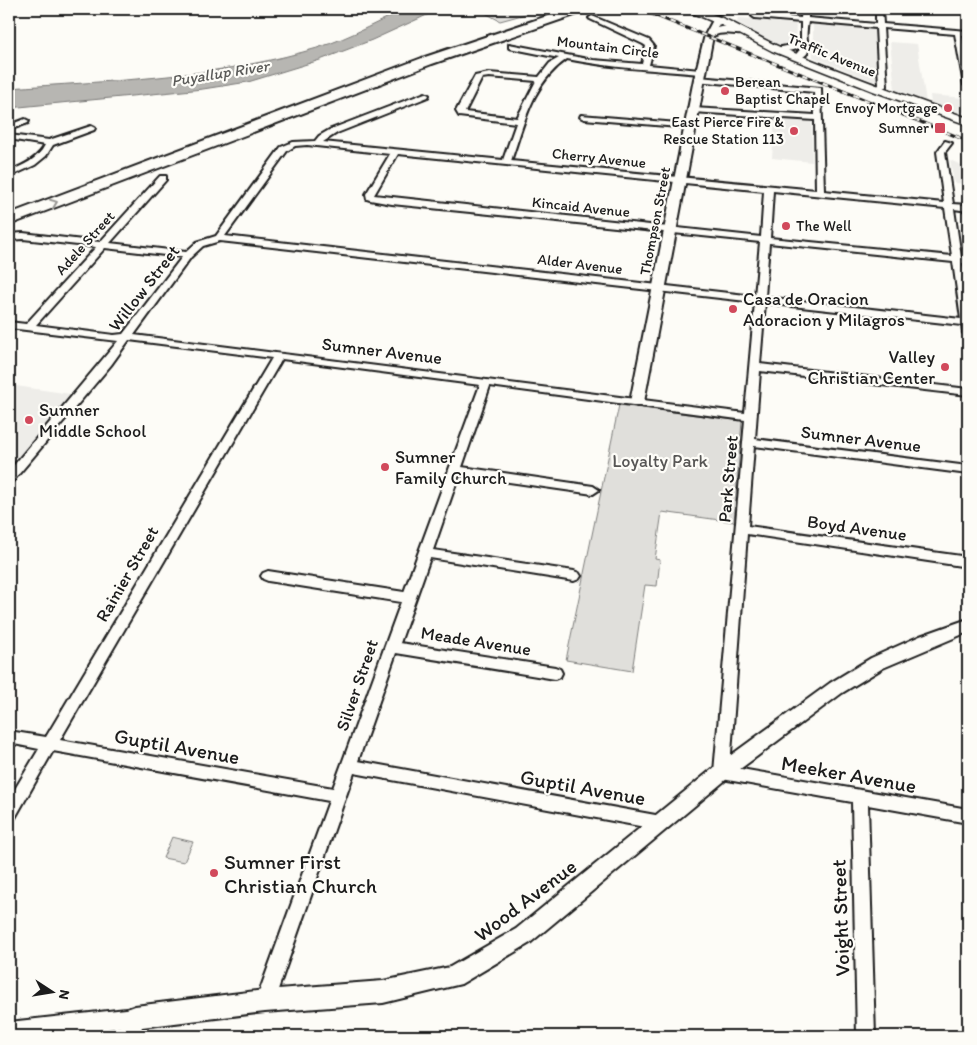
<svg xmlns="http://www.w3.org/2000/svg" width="977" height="1045" viewBox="0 0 977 1045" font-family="Itim,sans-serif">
  <rect width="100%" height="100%" fill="#fdfcf7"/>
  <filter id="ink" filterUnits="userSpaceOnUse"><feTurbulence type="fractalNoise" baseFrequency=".02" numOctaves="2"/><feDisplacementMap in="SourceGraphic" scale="10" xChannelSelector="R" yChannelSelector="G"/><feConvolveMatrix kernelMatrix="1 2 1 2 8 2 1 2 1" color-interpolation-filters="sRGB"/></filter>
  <g filter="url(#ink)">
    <g fill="#eeede9">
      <polygon points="738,18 796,22 795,45 786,47 780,46 737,22"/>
      <polygon points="813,23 874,28 877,79 873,81 813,57"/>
      <polygon points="890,42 917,44 926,102 895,90"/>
      <polygon points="930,95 965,98 967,111 957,113 931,104"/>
      <polygon points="775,117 810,119 812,122 812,162 772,158"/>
      <polygon points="950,160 968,168 968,184 954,183"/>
      <polygon points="9,385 71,394 9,468"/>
    </g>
    <g fill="#e0dfdb" stroke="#7e7e7c">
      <polygon points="478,9 544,9 500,21"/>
      <polygon points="619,405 742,421 734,522 662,512 655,559 660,560 657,586 645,585 632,671 566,660"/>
      <polygon points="172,837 193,842 184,862 163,858"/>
    </g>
    <path fill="#b7b6b2" stroke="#797876" d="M405,9H440L372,40L320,60L248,82L203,89L9,108V88C107,81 208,78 303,52C339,43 372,25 405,9Z"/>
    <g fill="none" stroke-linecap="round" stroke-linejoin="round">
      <g stroke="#1c1c1c" stroke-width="4">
        <g id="minor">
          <path d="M802,9H808V18L876,24V9H882L883,24L968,31V35H962L968,67V87L964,85L955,34L883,28L887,86L877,91L873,89L879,85L876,28L808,22C807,28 806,35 807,40C809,52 810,54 797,60L793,58L802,47C794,50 780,54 772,49L801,43V22L755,18L752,16L755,14L801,18Z"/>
          <path d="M592,16L649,40L654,46L649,65L700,70L704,72L700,74C656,70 611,68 567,59C532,83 524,124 511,161L816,190L815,120L693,112L689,110L693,108L815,115L814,92L696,81V77H699L821,88L824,191L944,203L937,152L945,141L952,143L945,152L953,204L968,205V211L954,209L961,257L968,258V264L962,263L968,301V336L963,333L962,325L765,303L760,364L968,389V395L760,371L755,439L968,466V474L754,446L748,526L968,557V567L747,534L730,767L968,809V823L868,805L875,1036H857L852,802L722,779L717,777L714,772L745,420L490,386L462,467L593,486L599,490L593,494L459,475L433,550L574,571L579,573L581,576L579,579L574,581L430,558L400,643L555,667L560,669L562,673L560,677L555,679L396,653L358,761L661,816L667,818L669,823L667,828L661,830L354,773L274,1001L271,1007L265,1010L259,1007L256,1001L329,801L53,751L15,818L9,820V799L39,749L9,743V731L46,737L272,358L129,340L111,365L13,481L9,482V471L118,341L9,328V322L26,324L96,247L23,239L9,240V234L23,233L100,242L160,176H166V180L110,243L186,252L197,242L216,236L281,147L293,142L315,141L319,136L331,129L425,93L429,95L428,97L337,133L323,142L503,160L516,123L459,116L456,111L475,76L489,73L539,77L550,63L559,58L509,48V44L593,60L642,64L646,46L643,44L590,19L589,18ZM489,77L536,81L517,118L465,112L482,78ZM307,145L390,154L366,194L367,199L370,200L392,204L760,242L755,296L225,236L287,151L295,146ZM398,154L764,191L761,237L374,195ZM773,191L945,208L952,256L770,238ZM220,241L755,302L745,413L134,335L191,257L203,246ZM769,243L953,262L961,319L765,297ZM105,248L182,257L123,334L114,335L36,325ZM282,359L480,385L404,592L268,571L263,573L261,576L263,579L268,581L401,602L333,788L60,740Z"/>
          <polygon points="581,115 690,124 694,126 690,128 584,119 580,117"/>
          <polygon points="25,119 29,121 28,123 9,130 9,125"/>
          <path d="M91,126L95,128L94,130L53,145L46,156L35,165L9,177V171C23,166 38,159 45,145L9,139V135L49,140Z"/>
          <polygon points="135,1008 141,1011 144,1017 141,1023 135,1026 43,1036 9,1036 9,1022"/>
        </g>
      </g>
      <g stroke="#1c1c1c" stroke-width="4">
        <g id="tertiary">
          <path d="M714,18L721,20L717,28C725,25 740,28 746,32C738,38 727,29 713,36L644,402L637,406L630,402L694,79L705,35Z"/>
          <polygon points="968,619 968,632 883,668 842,693 728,778 530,943 461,984 383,1003 265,1012 142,1027 138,1036 116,1036 127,1009 135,1006 265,990 383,981 450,967 516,929 716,766 830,683 871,658 920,636"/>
        </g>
      </g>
      <g stroke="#1c1c1c" stroke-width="3">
        <path id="secondary" d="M683,9C715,7 753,36 782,48C843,73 906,96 968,118V125L873,91L772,51L728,28Z"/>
      </g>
      <g stroke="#1c1c1c" stroke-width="4">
        <g id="motorway">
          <polygon points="568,9 585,9 583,12 432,64 9,225 9,214 422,58"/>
          <path d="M688,9H726L724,12C714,14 696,17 688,9Z"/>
        </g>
      </g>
      <use href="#minor" fill="#fdfcf7" fill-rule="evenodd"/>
      <use href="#tertiary" fill="#fdfcf7" fill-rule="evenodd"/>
      <use href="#secondary" fill="#fdfcf7" fill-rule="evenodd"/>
      <use href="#motorway" fill="#fdfcf7" fill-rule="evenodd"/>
      <g stroke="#1c1c1c" stroke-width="3">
        <polyline id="rail" points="639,9 968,141"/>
      </g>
      <use href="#rail" stroke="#fdfcf7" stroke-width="2" stroke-dasharray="5.5" stroke-linecap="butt"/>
    </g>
    <defs><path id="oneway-chevron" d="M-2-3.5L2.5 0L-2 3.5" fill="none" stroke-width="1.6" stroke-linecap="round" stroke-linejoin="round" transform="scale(1.25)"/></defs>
    <use stroke="#989794" href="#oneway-chevron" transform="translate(54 203) rotate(-21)"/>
  </g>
  <g fill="#d1495b" stroke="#fdfcf7" stroke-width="2">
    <circle cx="725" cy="91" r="5"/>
    <circle cx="948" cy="108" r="5"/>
    <rect x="934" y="122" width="12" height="12" rx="2.5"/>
    <circle cx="794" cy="131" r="5"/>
    <circle cx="786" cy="226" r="5"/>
    <circle cx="733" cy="309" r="5"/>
    <circle cx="945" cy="367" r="5"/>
    <circle cx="29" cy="420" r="5"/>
    <circle cx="385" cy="467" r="5"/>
    <circle cx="214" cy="873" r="5"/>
  </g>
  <g text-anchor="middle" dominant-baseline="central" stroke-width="4.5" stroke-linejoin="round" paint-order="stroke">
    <g font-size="15" fill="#1c1c1c" stroke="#fdfcf7">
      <text transform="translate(608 47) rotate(7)">Mountain Circle</text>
      <text transform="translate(832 55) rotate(22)">Traffic Avenue</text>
      <text transform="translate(599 158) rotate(6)">Cherry Avenue</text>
      <text transform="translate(581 207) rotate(6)">Kincaid Avenue</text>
      <text transform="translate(655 221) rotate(-79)">Thompson Street</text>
      <text transform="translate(85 243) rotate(-48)">Adele Street</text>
      <text transform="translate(580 264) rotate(7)">Alder Avenue</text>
    </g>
    <g font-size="15" fill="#1c1c1c" stroke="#fdfcf7" text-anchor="end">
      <text x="735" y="82" text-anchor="start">Berean<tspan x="735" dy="17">Baptist Chapel</tspan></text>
      <text x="938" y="108">Envoy Mortgage</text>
      <text x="784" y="122">East Pierce Fire &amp;<tspan x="784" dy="17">Rescue Station 113</tspan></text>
      <text x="929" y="128">Sumner</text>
      <text x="796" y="226" text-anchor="start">The Well</text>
    </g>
    <g font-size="16" font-style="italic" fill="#5a5a58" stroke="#fdfcf7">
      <text transform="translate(220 73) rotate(-9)">Puyallup River</text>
    </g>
    <g font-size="18" fill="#1c1c1c" stroke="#fdfcf7">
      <text transform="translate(144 288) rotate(-52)">Willow Street</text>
      <text transform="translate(382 351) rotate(7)">Sumner Avenue</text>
      <text transform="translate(861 439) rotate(7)">Sumner Avenue</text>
      <text transform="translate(728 479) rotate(-85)">Park Street</text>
      <text transform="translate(857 528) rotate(8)">Boyd Avenue</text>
      <text transform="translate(127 574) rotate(-60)">Rainier Street</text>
      <text transform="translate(476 641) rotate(9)">Meade Avenue</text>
      <text transform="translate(357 685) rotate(-71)">Silver Street</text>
    </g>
    <g font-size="18" fill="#1c1c1c" stroke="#fdfcf7" text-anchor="start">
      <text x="743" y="299">Casa de Oracion<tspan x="743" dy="21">Adoracion y Milagros</tspan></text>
      <text x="935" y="357" text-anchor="end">Valley<tspan x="935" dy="21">Christian Center</tspan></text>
      <text x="39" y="410">Sumner<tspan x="39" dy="21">Middle School</tspan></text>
      <text x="395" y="457">Sumner<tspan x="395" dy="21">Family Church</tspan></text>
    </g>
    <g font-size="18" fill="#575655" stroke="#fdfcf7">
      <text x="660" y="461">Loyalty Park</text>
    </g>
    <g font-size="21" fill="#1c1c1c" stroke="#fdfcf7">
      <text transform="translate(177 746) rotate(10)">Guptil Avenue</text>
      <text transform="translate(849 774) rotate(10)">Meeker Avenue</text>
      <text transform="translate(583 787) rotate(10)">Guptil Avenue</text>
      <text transform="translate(525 900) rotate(-37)">Wood Avenue</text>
      <text transform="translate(840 918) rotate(-92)">Voight Street</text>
    </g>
    <g font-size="21" fill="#1c1c1c" stroke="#fdfcf7" text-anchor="start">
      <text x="224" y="861">Sumner First<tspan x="224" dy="24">Christian Church</tspan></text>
    </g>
  </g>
  <rect width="977" height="1045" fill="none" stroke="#fdfcf7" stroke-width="30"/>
  <rect x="15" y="15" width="947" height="1015" fill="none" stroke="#1c1c1c" stroke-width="2" filter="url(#ink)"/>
  <g transform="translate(52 992) rotate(102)" stroke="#fdfcf7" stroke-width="4" paint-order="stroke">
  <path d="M0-4L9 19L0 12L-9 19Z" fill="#1c1c1c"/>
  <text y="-8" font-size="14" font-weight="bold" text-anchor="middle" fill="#1c1c1c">N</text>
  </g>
</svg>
